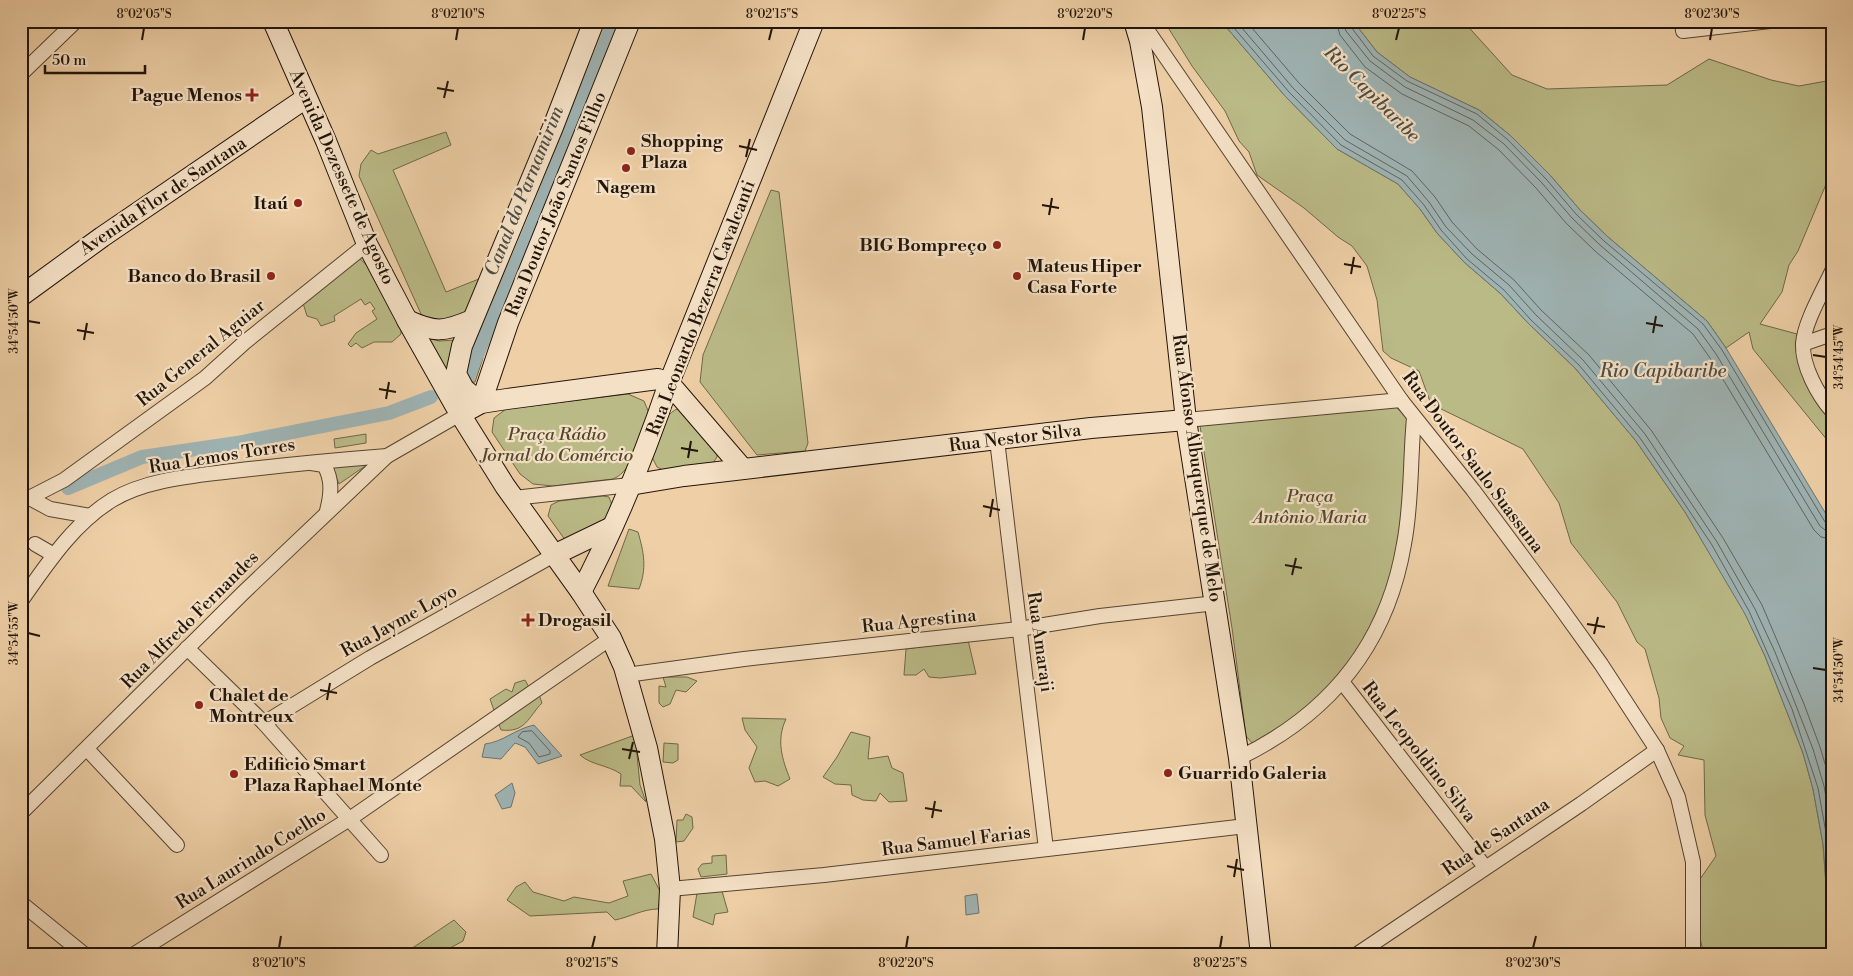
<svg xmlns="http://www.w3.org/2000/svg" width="1853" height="976" viewBox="0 0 1853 976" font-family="'Libre Bodoni',serif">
  <rect width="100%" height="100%" fill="#eecfa6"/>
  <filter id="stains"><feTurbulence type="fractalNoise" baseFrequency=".004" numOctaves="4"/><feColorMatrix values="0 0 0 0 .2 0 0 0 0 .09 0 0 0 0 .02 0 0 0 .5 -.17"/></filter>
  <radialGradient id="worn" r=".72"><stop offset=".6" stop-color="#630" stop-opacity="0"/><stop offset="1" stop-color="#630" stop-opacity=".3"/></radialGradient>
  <g fill="#baba86" stroke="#6e6848">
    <polygon points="1164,21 1221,21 1285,96 1337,149 1398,184 1420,209 1437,233 1464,262 1501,294 1528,323 1575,368 1636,441 1685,512 1745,613 1765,656 1803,753 1813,789 1823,844 1831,955 1704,955 1695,917 1687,898 1716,856 1705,815 1704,760 1678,755 1684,746 1670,738 1661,718 1659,698 1645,649 1637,642 1617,602 1571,543 1559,503 1523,449 1431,404 1419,371 1391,358 1383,351 1377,300 1367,266 1352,246 1338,237 1304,208 1257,175 1249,152 1239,141 1225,111 1192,66"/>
    <polygon points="1353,21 1463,21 1512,75 1547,89 1667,85 1709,59 1771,80 1799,86 1832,80 1832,170 1798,251 1789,265 1782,292 1760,324 1797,334 1802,374 1832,419 1832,446 1753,349 1749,332 1726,348 1707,321 1608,237 1580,210 1550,175 1511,136 1479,110 1410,77 1377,52"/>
    <polygon points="446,132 451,145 393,170 446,292 484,277 465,314 446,324 427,319 421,314 359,176 361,164 371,150 378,154"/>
    <polygon points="771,190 779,192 808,443 805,451 757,455 700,382 703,355"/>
    <polygon points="359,258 370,268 401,324 401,334 392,342 374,342 362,348 356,343 351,347 348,344 356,333 377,319 372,311 375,309 370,302 365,305 361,299 334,316 335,321 321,326 317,319 307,316 303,303"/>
    <polygon points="427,338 439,341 456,340 446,376"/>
    <polygon points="469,353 483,358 475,382 470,382 463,370"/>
    <path d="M628,394L644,401L649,413C641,433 635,470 613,479L553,486L533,484L520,474L492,432L494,418L506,409Z"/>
    <polygon points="1394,405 1408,419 1401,548 1382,611 1335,687 1266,740 1253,744 1246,736 1232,628 1200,426 1202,424"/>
    <path d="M681,408L717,450V457L713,463L663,470L657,467L652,457C658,441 662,411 681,408Z"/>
    <polygon points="366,434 366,443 335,448 334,439"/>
    <polygon points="371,462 339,484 332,467"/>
    <polygon points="603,496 609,497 612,505 609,524 568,544 548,516 551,505 559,501"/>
    <path d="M629,529L638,532C644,553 647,568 639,589L608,586Z"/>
    <polygon points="968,640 976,674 940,678 929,677 924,669 916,675 904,675 906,649"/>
    <polygon points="663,677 687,677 697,681 686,692 676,690 670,704 663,707 659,703 659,686 666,687"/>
    <path d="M525,680L529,687L536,686L542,703C528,717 526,733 501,730L490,699L506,689L512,692L515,683Z"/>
    <path d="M742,718L786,719C776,740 782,759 790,779L778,786L765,781L755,782L749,768L757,747L745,730Z"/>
    <polygon points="851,732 870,737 868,759 888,756 892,768 903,773 907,801 889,802 880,793 876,801 863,800 852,795 851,785 835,784 823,777 837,757"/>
    <path d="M635,735L640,785L646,802L631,786H620L621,774C608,765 591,765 580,755Z"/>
    <polygon points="664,743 678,744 678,760 673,763 663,762"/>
    <polygon points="686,814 692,817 693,828 684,841 676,842 677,820 683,820"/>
    <polygon points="726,855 727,874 701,877 698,869 702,864 712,863 712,856"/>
    <path d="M651,874L661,893L658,909C643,909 630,917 615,920L607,912L530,916L507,900L516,887L525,882L533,892L564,901L574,897L609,903L628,896L623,881Z"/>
    <polygon points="722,891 728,912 715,914 713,925 693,917 697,893"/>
    <polygon points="454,920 466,932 463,941 450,948 450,955 402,955"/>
  </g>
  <g fill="#9eb3b3" stroke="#6c746f">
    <polygon points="1221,21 1353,21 1377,52 1410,77 1479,110 1511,136 1550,175 1580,210 1608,237 1707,321 1726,348 1832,524 1832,955 1823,844 1813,789 1803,753 1765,656 1745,614 1685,512 1636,441 1575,368 1528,323 1501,294 1464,262 1437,233 1420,209 1398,184 1337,149 1285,96"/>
    <path d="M534,725L562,756L538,764L525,747L515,743L501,759L482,757L485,744C503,742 515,729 534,725Z"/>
    <polygon points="512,783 515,793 511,807 502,809 495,795"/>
    <polygon points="977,894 979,913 966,915 965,896"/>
  </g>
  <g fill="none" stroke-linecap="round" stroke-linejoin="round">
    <g stroke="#60645e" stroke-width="1">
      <polyline points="1228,21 1289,92 1341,145 1402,180 1424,205 1441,230 1467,259 1504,290 1531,320 1579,365 1640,438 1666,476 1712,545 1749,611 1792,709 1818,788 1828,844 1832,891"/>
      <polyline points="1236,21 1293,88 1345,140 1407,176 1429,202 1446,227 1472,254 1509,285 1536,315 1583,360 1645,434 1717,542 1755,609 1775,652 1813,749 1824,786 1832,831"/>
      <polyline points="1246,21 1299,83 1350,134 1412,171 1435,197 1452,222 1477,249 1514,280 1541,310 1589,355 1651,430 1723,538 1762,605 1804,704 1820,747 1832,787"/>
      <polyline points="1336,21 1340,35 1365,67 1402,94 1469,126 1499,150 1536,188 1566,223 1595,251 1693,334 1710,358 1814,530 1821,537 1832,539"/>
      <polyline points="1343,21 1346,31 1370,61 1405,87 1473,120 1504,144 1542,183 1572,218 1600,245 1698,329 1716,354 1820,526 1825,530 1832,532"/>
      <polyline points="1349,21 1351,27 1373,56 1407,81 1477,114 1508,140 1546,179 1576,214 1604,241 1703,324 1722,350 1825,522 1832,525"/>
      <polygon points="532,731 550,751 550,754 539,757 529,743 518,737 522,732"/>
    </g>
    <g stroke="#9eb3b3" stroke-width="14">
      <polyline points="468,376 534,221 614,21"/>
      <polyline points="68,488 142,457 237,443 389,413 431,397"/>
    </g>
    <g stroke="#554430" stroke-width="16">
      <g id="street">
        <polyline points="1141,21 1401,400 1473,490 1560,607 1601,664 1657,750 1678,797 1693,862 1693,955"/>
        <polyline points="1682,21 1683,31 1770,21"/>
        <polyline points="21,74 76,21"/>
        <path d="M1832,271C1823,291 1804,323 1803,344C1802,366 1818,395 1832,411"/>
        <polyline points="1803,344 1832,334"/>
        <polyline points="1186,420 1401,400"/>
        <polyline points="997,440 1046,849"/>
        <path d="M311,463L324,465C333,480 331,495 327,511"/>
        <polyline points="24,495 50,509 90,516"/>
        <polyline points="514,498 630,485"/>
        <polyline points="27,499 64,480 205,378 245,342 367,244"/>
        <polyline points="35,544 54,555"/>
        <path d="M21,601C47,564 73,524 112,500C147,479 194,476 233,471C284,465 336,460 387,456"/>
        <polyline points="187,648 264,723 381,855"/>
        <polyline points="626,675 744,659 1019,629 1100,616 1216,603"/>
        <polyline points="1343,683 1485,867"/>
        <polyline points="264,723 370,658 554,555"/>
        <polyline points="87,749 177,845"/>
        <path d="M1239,758C1330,714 1387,645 1404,544C1412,503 1410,460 1414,418"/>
        <polyline points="21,813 243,593 387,456 460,414"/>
        <polyline points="670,889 824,875 1246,826"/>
        <polyline points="21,903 85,955"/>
        <polyline points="133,955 351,818 611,638"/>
        <polyline points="1356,955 1581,804 1657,750"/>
      </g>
    </g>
    <g stroke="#221509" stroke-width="22">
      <g id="secondary">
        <polyline points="273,21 326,141 367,244 407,320 460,414 505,486 581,592 611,638 624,667 647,748 665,839 670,889 667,955"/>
        <polyline points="1134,21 1140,41 1152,107 1186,420 1239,758 1261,955"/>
        <polyline points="21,296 102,237 306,98"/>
        <path d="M407,320C435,333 444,332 472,320"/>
        <polyline points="481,403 464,389 456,374 462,346 553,127 594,21"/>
        <polyline points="481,403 508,323 630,21"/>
        <polyline points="470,409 481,403 507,399 658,379 669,383 743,469"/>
        <polyline points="630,485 684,476 1091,428 1186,420"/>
        <polyline points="554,555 612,527"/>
        <path d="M581,592C616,525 645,454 669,383L814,21"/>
      </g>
    </g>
    <use href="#street" stroke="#f4e0c5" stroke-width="14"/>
    <use href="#secondary" stroke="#f4e0c5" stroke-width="20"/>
  </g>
  <path fill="none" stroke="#221509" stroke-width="2" d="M142,40L144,28M456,40L458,28M769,40L772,28M1083,40L1085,28M1396,40L1399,28M1710,40L1712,28M437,88L454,91M444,98L448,81M739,146L757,150M746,157L750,139M1042,205L1059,208M1049,215L1052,198M1344,264L1361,267M1351,274L1354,257M28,321L40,323M1646,323L1663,326M77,330L94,333M1653,333L1656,316M84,340L87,323M1813,355L1826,357M379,389L396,392M386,399L389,382M681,448L698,451M688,458L691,441M983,506L1000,510M990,517L993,499M1285,565L1302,568M1292,575L1296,558M1587,624L1605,627M28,633L40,636M1594,634L1598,617M1813,668L1826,670M320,690L337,693M327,700L330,683M622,749L640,752M629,759L633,742M925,808L942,811M932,818L935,801M1227,866L1244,870M1234,877L1237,859M279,948L281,936M592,948L595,936M906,948L908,936M1220,948L1222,936M1533,948L1536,936"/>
  <g fill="#8f2418" stroke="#f4e0c5" stroke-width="2">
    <path d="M249.5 87.5h5v5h5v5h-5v5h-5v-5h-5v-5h5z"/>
    <circle cx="631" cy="151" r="5"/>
    <circle cx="626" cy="168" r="5"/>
    <circle cx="298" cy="203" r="5"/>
    <circle cx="997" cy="245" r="5"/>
    <circle cx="271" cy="276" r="5"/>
    <circle cx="1017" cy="276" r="5"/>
    <path d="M525.5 612.5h5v5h5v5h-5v5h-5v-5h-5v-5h5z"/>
    <circle cx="199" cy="705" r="5"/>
    <circle cx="1168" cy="773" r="5"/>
    <circle cx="234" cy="774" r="5"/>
  </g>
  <g text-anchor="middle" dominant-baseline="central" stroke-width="4.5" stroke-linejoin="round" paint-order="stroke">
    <g font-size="18" font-weight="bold" fill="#221509" stroke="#f4e0c5" text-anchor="start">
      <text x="242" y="95" text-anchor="end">Pague Menos</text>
      <text x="641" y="141">Shopping<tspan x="641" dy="21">Plaza</tspan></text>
      <text x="626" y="187" text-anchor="middle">Nagem</text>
      <text x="288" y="203" text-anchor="end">Itaú</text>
      <text x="987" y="245" text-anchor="end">BIG Bompreço</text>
      <text x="1027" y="266">Mateus Hiper<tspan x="1027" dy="21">Casa Forte</tspan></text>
      <text x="261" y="276" text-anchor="end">Banco do Brasil</text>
      <text x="538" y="620">Drogasil</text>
      <text x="209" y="695">Chalet de<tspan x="209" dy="21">Montreux</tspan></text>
      <text x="244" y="764">Edificio Smart<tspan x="244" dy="21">Plaza Raphael Monte</tspan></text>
      <text x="1178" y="773">Guarrido Galeria</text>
    </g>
    <g font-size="18" fill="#221509" stroke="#f4e0c5">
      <text transform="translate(342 177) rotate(66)">Avenida Dezessete de Agosto</text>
      <text transform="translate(163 196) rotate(-34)">Avenida Flor de Santana</text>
      <text transform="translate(556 204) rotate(-68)">Rua Doutor João Santos Filho</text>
      <text transform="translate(701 308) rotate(-69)">Rua Leonardo Bezerra Cavalcanti</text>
      <text transform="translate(201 353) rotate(-39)">Rua General Aguiar</text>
      <text transform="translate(1015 438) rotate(-7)">Rua Nestor Silva</text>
      <text transform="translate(222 456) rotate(-9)">Rua Lemos Torres</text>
      <text transform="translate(1473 462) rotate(53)">Rua Doutor Saulo Suassuna</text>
      <text transform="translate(1197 468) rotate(82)">Rua Afonso Albuquerque de Melo</text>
      <text transform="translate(190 620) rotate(-45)">Rua Alfredo Fernandes</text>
      <text transform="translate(399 621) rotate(-29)">Rua Jayme Loyo</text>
      <text transform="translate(919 621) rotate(-6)">Rua Agrestina</text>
      <text transform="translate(1040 642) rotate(82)">Rua Amaraji</text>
      <text transform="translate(1419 752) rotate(52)">Rua Leopoldino Silva</text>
      <text transform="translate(1496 837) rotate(-34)">Rua de Santana</text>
      <text transform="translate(956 841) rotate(-7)">Rua Samuel Farias</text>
      <text transform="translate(251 859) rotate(-32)">Rua Laurindo Coelho</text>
    </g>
    <g font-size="18" font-style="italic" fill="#50472e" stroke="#f4e0c5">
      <text x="557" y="434">Praça Rádio<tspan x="557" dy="21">Jornal do Comércio</tspan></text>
      <text x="1310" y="496">Praça<tspan x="1310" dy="21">Antônio Maria</tspan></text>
    </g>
    <g font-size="19" font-style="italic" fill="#4d4c44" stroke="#f4e0c5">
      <text transform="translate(1372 94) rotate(45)">Rio Capibaribe</text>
      <text transform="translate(524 191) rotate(-68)">Canal do Parnamirim</text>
      <text x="1663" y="371">Rio Capibaribe</text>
    </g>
  </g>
  <rect width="1853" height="976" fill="none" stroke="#eecfa6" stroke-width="55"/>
  <path d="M45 65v8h100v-8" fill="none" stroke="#221509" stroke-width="2.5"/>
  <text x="52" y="65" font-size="15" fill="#221509" stroke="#f4e0c5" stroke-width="4" paint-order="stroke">50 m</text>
  <rect x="28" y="28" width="1798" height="920" fill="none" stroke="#221509" stroke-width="2"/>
  <g font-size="12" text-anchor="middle" fill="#221509">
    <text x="144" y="18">8°02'05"S</text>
    <text x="458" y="18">8°02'10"S</text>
    <text x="772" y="18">8°02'15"S</text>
    <text x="1085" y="18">8°02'20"S</text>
    <text x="1399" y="18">8°02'25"S</text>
    <text x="1712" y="18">8°02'30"S</text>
    <text transform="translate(14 321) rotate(-90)" y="4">34°54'50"W</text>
    <text transform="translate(1839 357) rotate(-90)" y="4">34°54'45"W</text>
    <text transform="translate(14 633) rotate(-90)" y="4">34°54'55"W</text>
    <text transform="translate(1839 670) rotate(-90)" y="4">34°54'50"W</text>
    <text x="279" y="967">8°02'10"S</text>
    <text x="592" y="967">8°02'15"S</text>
    <text x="906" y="967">8°02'20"S</text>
    <text x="1220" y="967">8°02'25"S</text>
    <text x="1533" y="967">8°02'30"S</text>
  </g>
  <rect width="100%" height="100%" filter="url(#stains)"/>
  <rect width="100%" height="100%" fill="url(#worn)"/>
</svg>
